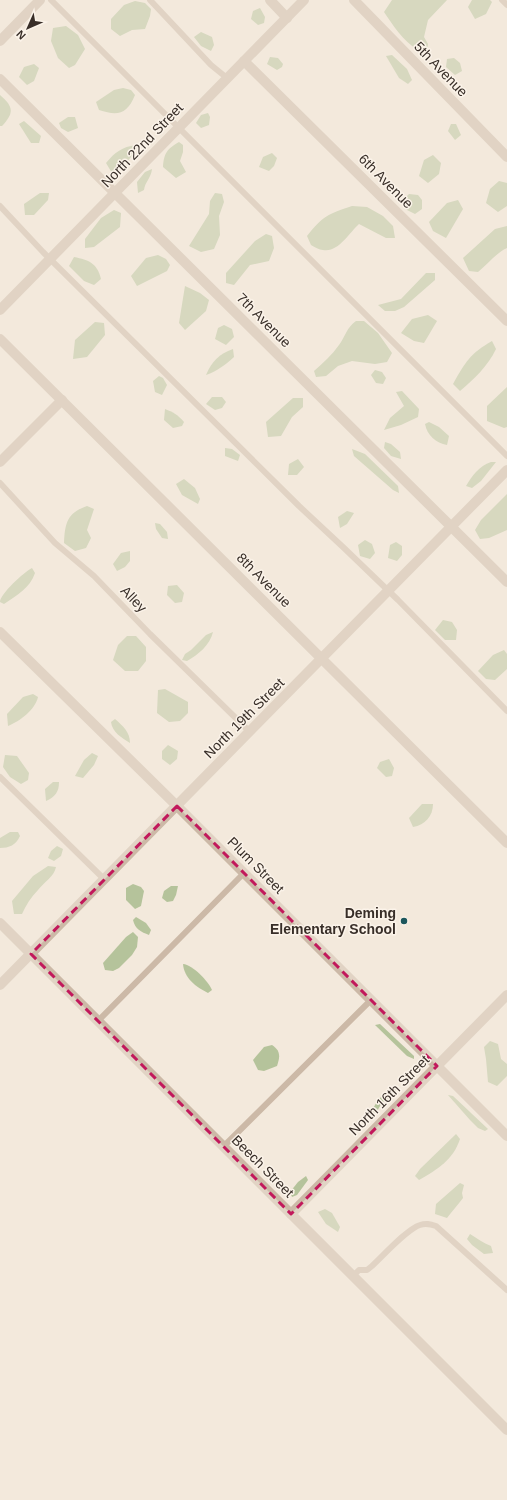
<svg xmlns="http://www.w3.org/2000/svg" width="507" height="1500" viewBox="0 0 507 1500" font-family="Helvetica,sans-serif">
  <rect width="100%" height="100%" fill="#f3e9dc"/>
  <g fill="#b5c39b">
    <path d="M392,0H447L428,20L424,37L428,44L427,51C424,50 420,50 417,49C404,42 392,24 384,12Z"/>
    <polygon points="472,0 490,0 492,2 486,14 475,19 468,7"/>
    <polygon points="135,1 145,3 151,9 150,16 145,29 132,30 120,36 111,29 111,19 124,5"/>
    <polygon points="260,8 265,17 264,23 258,25 251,19 253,11"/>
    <polygon points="66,26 78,35 85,49 75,65 69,68 58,58 51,41 53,28"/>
    <polygon points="201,32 212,37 214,45 211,51 201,46 194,37"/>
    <polygon points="392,55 407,69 412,80 408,84 399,78 386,56"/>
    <polygon points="270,57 278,58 283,64 282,67 277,70 267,64"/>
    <polygon points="454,58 460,63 462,71 455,75 446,67 447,59"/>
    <polygon points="34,64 39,68 34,81 27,85 19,77 24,67"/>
    <path d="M123,88L131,90L135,95C127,115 117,116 99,110L96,102L114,90Z"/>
    <path d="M0,95C14,107 14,113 2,126H0Z"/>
    <polygon points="208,113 210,117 209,125 201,128 196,123 201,115"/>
    <polygon points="68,117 75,117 78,128 68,132 61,128 59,123"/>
    <polygon points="24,121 41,136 39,143 31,143 19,124"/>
    <polygon points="451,124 456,124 461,135 455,140 448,131"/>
    <path d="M179,142L183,145V152L180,161L186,172L176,178L163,167C164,153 167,149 179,142Z"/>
    <path d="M136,145C135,156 122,168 112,173L106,163C115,152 122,147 136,145Z"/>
    <polygon points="272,153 277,158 274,166 269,171 259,167 263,157"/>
    <polygon points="433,155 441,163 439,174 428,183 419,176 424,160"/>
    <path d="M152,169C151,178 145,182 144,190L138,193L137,182L145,172Z"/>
    <polygon points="499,181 507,183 507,206 498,212 486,203 490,189"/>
    <polygon points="40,193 49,193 48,200 34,215 25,215 24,204"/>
    <polygon points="215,193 222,194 224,202 219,216 220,235 214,249 201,252 189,246 209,214 210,201"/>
    <polygon points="409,194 418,195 422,200 422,209 415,214 407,210 403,200"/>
    <polygon points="458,200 463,209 446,238 433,231 429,222 447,203"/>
    <path d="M352,206L367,207L383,216L393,226L395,238H386L359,224C349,233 338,253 323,250C319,250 315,247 311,245L307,236C323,216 328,214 352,206Z"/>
    <polygon points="114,210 121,213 120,227 94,247 85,248 85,239 101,218"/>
    <path d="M507,226V248C496,253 488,264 478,272L469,271L463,258L495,229Z"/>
    <polygon points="266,234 272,236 274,248 269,261 250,265 234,285 226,283 226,273 255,241"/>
    <polygon points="158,255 166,259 170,265 167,271 137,286 131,276 146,258"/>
    <path d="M74,257C89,260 97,263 101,279L94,285L84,281L69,266Z"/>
    <polygon points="426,273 435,273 435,280 404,307 395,311 385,311 378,305 401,299"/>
    <polygon points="185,286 200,293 209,300 206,311 185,330 179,323"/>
    <polygon points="428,315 437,321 424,343 414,341 401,333 412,319"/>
    <path d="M356,321H364L378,333L392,353L387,362L375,364L352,361L338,366L326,376L316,377L314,371C323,363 332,355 339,345C345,337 347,327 356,321Z"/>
    <polygon points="95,322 104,323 105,335 87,357 73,359 75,340"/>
    <polygon points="224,325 232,329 234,337 226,345 215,339 218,328"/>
    <path d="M492,341L496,349C488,366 474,379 460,391L453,384C465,362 471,353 492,341Z"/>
    <path d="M233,349L234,357C225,365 217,371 206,375C212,361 219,354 233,349Z"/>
    <polygon points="375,370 382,372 386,378 383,384 376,383 371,375"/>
    <polygon points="159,376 163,378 167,385 162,395 155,392 153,381"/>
    <polygon points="507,387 507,427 504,428 487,421 487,406"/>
    <polygon points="402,391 419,409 418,417 401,425 384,430 390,418 404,406 396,392"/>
    <polygon points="212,397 222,397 226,402 222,408 215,410 206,404"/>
    <polygon points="293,398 303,398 303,407 292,417 281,436 268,437 266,422"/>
    <path d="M165,409C173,412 178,415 184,422L182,426L173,428L164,420Z"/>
    <path d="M429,422L439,427L449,436L447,445C436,443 427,435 425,424Z"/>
    <polygon points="385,442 391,444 400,452 401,459 391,456 384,448"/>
    <polygon points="225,448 232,449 240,455 238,461 225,456"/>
    <polygon points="352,449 365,454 398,486 399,493 393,490 354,456"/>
    <polygon points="298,459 304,467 297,475 288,475 289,464"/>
    <path d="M491,462H496L481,481L472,488L466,486C472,476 479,466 491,462Z"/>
    <polygon points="184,479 195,488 200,499 198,504 182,495 176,484"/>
    <polygon points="507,494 507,530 489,538 480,539 475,530 481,520"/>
    <path d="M87,506L94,509L87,530L91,538L86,548L75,551L64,543C65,523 67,513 87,506Z"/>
    <polygon points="347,511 354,513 347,524 340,528 338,517"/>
    <polygon points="155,523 160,524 167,532 168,539 162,538 156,529"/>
    <polygon points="365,540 372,544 375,553 370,559 360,556 358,545"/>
    <polygon points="396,542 402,546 402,555 397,561 388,558 390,545"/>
    <polygon points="130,551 130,561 125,567 117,571 113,564 121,553"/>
    <path d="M32,568L35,573C30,588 17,595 4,604L0,602C0,594 24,572 32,568Z"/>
    <polygon points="177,585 184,593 182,602 175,603 167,595 168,586"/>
    <polygon points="443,620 452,622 457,630 456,640 445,640 435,630"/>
    <path d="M213,632C210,645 198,655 187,661L182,660L185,654L191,650L206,635Z"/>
    <polygon points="127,636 136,636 146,647 146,661 138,671 125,671 113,660 118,645"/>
    <polygon points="504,650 507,654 507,669 495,680 486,679 478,671 493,655"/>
    <polygon points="165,689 188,702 188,713 180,721 169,722 157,713 158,690"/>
    <path d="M33,694L38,697C35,710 20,721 8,726L7,714L23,697Z"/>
    <path d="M115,719C123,726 130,732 130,743C122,738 112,732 111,722Z"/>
    <polygon points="168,745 178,751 177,759 170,765 162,759 162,751"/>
    <polygon points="92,753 98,756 94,765 83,778 75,776 84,760"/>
    <polygon points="5,755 17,756 29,773 28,780 21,784 10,777 3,767"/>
    <polygon points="389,759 394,768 392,776 386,777 377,768 380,762"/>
    <path d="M53,782H59C59,792 55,797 46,801L45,789Z"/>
    <path d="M422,804H433C433,816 425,825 413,827L409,818Z"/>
    <path d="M10,832H18L20,836C16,845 9,848 0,848V838Z"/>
    <polygon points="57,846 63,849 61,856 54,861 48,858 51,851"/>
    <path d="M48,866L56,867C54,877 44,882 38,890C31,897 26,905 22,914H14L12,901L33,876Z"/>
    <polygon points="133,884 141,887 144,891 141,906 135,909 126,900 126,888"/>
    <polygon points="171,886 178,886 176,895 173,901 167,902 162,898 164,891"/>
    <path d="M136,917L146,923L151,930L149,935C141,932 135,929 133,920Z"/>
    <polygon points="133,932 138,937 137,947 132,955 119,968 113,971 105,970 103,963 126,937"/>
    <path d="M183,964C193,965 208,981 212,990L208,993C196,987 184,978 183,964Z"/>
    <polygon points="380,1024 414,1056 414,1059 407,1056 375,1025"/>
    <polygon points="490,1041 498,1044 501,1059 507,1064 507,1076 497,1086 488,1082 486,1059 484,1047"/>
    <path d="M272,1045C281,1051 280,1057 277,1066L264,1071L258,1070L253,1060L264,1047Z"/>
    <path d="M397,1085C396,1097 391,1095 383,1102C380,1105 378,1110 376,1113L372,1112C375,1101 387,1089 397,1085Z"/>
    <polygon points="448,1095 453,1096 488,1129 485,1131 478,1128 470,1120"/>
    <path d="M456,1134L460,1139C453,1160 438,1169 419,1180L415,1176L420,1169Z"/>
    <polygon points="306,1176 308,1180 297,1195 292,1197 290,1192 298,1182"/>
    <path d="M460,1183L464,1185L462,1193L463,1198C458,1205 452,1211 447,1218L435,1214L436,1204Z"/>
    <polygon points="325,1209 332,1213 340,1227 338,1232 326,1224 318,1212"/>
    <path d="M470,1234C477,1238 483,1243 491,1246L493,1253L484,1254L472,1245L467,1239Z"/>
  </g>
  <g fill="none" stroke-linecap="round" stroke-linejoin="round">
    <g stroke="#ccb9a7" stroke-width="6">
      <polyline points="51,0 507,456"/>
      <polyline points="150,0 211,65 227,78"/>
      <polyline points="502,0 507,5"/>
      <polyline points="0,206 43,252 299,506 344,548 398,600 507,711"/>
      <polyline points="0,483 55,543 94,576 150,634 250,732"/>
      <polyline points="0,777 104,879"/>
      <polyline points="98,1021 244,873"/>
      <polyline points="224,1146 371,1000"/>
      <path d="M353,1276L359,1270H367L372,1266C383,1256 407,1229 420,1225C426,1223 430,1224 436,1226L507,1290"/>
    </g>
    <g stroke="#ccb9a7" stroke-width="10">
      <polyline points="270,0 287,18"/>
      <polyline points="354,0 507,157"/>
      <polyline points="0,41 40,0"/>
      <polyline points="244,61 507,321"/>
      <polyline points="0,79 507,582"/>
      <polyline points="0,310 304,0"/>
      <polyline points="0,462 62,400"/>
      <polyline points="0,632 177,806 507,1136"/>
      <polyline points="0,923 507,1430"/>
      <polyline points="291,1214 507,995"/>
    </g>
    <g stroke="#ccb9a7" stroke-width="10">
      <polyline points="0,339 507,843"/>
      <polyline points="0,985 507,470"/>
    </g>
  </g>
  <path d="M0 0H507V1500H0ZM177,806L437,1066L291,1214L31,954Z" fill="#f3e9dc" fill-opacity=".55" fill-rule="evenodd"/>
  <path fill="none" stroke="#c2185b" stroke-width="3" stroke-dasharray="8 5" stroke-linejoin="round" d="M177,806L437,1066L291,1214L31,954Z"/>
  <circle fill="#1b565c" stroke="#fbf3e9" stroke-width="1.5" cx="404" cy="921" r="4"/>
  <g text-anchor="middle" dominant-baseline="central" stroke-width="3" stroke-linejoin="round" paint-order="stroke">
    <g font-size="14" fill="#382e28" stroke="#fbf3e9">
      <text transform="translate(441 69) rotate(46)">5th Avenue</text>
      <text transform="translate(142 145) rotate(-46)">North 22nd Street</text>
      <text transform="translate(386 181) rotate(45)">6th Avenue</text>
      <text transform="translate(264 320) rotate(45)">7th Avenue</text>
      <text transform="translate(264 580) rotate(45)">8th Avenue</text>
      <text transform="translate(134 599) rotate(46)">Alley</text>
      <text transform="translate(244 718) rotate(-45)">North 19th Street</text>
      <text transform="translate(256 865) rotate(45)">Plum Street</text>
      <text transform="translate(389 1095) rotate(-45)">North 16th Street</text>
      <text transform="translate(263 1166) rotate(45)">Beech Street</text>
    </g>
    <g font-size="14" font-weight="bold" fill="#382e28" stroke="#fbf3e9" text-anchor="end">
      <text x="396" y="913">Deming<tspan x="396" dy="16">Elementary School</tspan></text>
    </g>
  </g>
  <g transform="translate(28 28) rotate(225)" stroke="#fbf3e9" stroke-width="3" paint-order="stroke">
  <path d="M0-3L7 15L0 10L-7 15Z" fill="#382e28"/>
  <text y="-6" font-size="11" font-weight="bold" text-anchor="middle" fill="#382e28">N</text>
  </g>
</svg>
